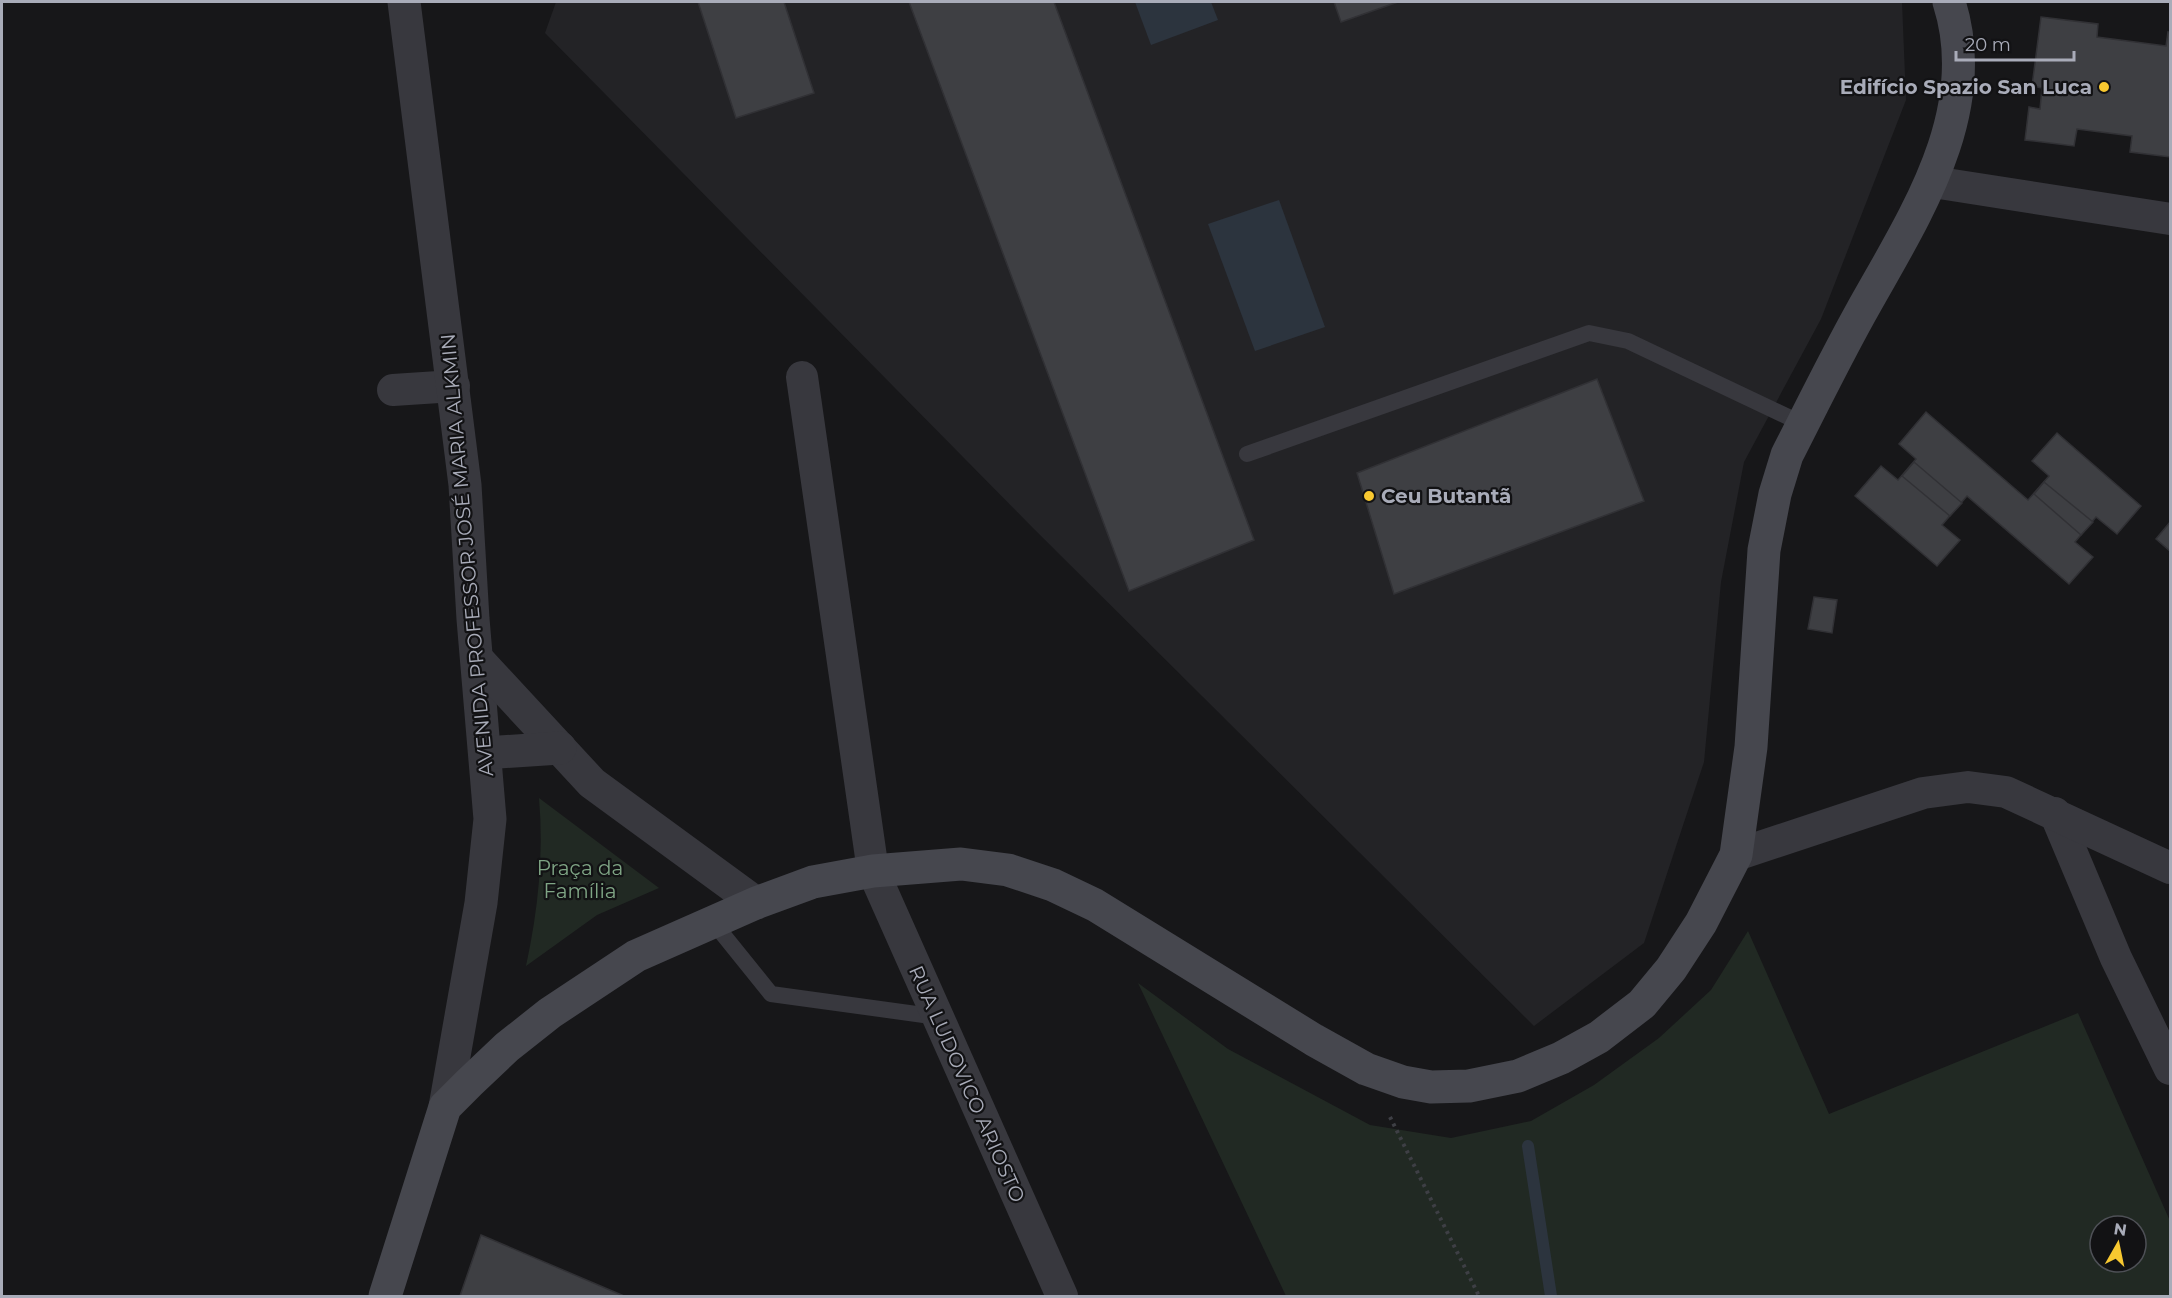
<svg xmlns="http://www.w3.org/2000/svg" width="2172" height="1298" viewBox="0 0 2172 1298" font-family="Montserrat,sans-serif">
  <rect width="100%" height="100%" fill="#171719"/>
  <polygon fill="#232326" points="556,2 1902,2 1906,100 1821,319 1744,462 1721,582 1704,762 1644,943 1534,1026 1034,529 545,33"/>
  <g fill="#212923" fill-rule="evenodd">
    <path d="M539,798L659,888L597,915L526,966C538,911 544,854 539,798Z"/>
    <path d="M1748,931L1829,1114L2078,1013L2170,1221V1296H1286L1138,983L1228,1049L1370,1125L1451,1138L1531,1121L1594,1085L1659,1038L1711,990ZM2100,1226H2136V1262H2100Z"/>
  </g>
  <g fill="#2c343e">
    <polygon points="1135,2 1211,2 1218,20 1151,45"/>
    <polygon points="1279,200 1325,327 1255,351 1208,224"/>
  </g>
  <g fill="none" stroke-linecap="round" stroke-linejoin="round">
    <polyline stroke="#2c343e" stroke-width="12" points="1528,1146 1551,1296"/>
  </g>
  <g fill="#3e3f43" stroke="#313135" stroke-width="1.5">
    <polygon points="698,2 784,2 814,93 736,118"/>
    <polygon points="909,2 1054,2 1254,540 1129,591"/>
    <polygon points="1334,2 1398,2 1341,22"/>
    <polygon points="2041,17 2098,24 2097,37 2166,46 2168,32 2170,33 2170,157 2130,152 2132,136 2077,129 2074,146 2025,140 2029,107 2040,109 2042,88 2032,86"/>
    <polygon points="1597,379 1644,501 1394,594 1357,473"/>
    <polygon points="1926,412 2028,500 2049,476 2032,461 2057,433 2141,506 2117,534 2096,517 2075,542 2093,557 2069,584 1967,496 1942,525 1960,540 1937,566 1855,496 1881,466 1898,480 1916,459 1899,444"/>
    <polygon points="1914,462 1962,503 1950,516 1902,476"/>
    <polygon points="2044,482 2093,522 2081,535 2034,494"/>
    <polygon points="2170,522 2170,551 2156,539"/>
    <polygon points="1814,597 1837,600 1832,633 1808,629"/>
    <polygon points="481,1235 624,1296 460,1296"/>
  </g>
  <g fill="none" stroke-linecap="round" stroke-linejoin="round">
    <polyline stroke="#3e3f45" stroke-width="4" stroke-dasharray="3 4.5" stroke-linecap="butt" points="1390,1117 1479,1296"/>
    <g stroke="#38383e" stroke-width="16">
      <polyline points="1247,454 1589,333 1628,341 1803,424"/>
      <polyline points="713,922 771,994 938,1017"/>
    </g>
    <g stroke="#38383e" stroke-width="32">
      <polyline points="1933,182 2170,219"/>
      <polyline points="802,377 873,871 1062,1296"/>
      <polyline points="393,390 454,386"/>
      <polyline points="2055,813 2116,958 2170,1069"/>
      <polyline points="1736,855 1923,793 1968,787 2006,792 2170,868"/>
    </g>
    <g stroke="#38383e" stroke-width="33">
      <polyline points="404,2 465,485 473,619 490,819 481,903 445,1107"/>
      <polyline points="478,660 592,783 756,903"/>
      <polyline points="485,753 560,748"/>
    </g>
    <path stroke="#46474e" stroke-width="33" d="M385,1296L445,1107L469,1083L507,1047L550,1013L636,956L756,903L813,882L873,871L961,864L1008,870L1053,885L1095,905L1314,1040L1366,1069L1403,1082L1431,1087L1469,1086L1518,1076L1561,1058L1599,1037L1642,1004L1671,969L1701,923L1736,855L1751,747L1764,550L1775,494L1787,455C1811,408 1834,361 1860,314C1912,220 1985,114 1949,2"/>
  </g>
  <g fill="#f8c830" stroke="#121214" stroke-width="2">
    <circle cx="2104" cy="87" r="6"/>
    <circle cx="1369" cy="496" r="6"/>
  </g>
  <g text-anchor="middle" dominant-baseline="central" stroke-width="4.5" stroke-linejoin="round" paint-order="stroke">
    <g font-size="20" font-weight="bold" fill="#a9acb9" stroke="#121214" text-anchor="end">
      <text x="2092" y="87">Edifício Spazio San Luca</text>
      <text x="1381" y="496" text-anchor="start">Ceu Butantã</text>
    </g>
    <g font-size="20" fill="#a9acb9" stroke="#121214">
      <text transform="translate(467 555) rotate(-95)">AVENIDA PROFESSOR JOSÉ MARIA ALKMIN</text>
      <text transform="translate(967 1084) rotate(66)">RUA LUDOVICO ARIOSTO</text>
    </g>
    <g font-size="20" fill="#7fa585" stroke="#121214">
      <text x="580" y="868">Praça da<tspan x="580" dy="23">Família</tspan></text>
    </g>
  </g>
  <rect width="2172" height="1298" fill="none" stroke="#a9acb9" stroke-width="6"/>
  <g transform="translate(2118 1244) rotate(9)"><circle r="28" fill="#121214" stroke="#4e5056" stroke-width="1.5"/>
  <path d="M0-4.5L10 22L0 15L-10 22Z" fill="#f8c830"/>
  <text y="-9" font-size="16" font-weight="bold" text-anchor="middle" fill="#a9acb9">N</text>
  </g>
  <path d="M1956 51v9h118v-9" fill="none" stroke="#a9acb9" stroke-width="3"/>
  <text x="1965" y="51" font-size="18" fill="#a9acb9" stroke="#121214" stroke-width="4.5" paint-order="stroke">20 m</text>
</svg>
